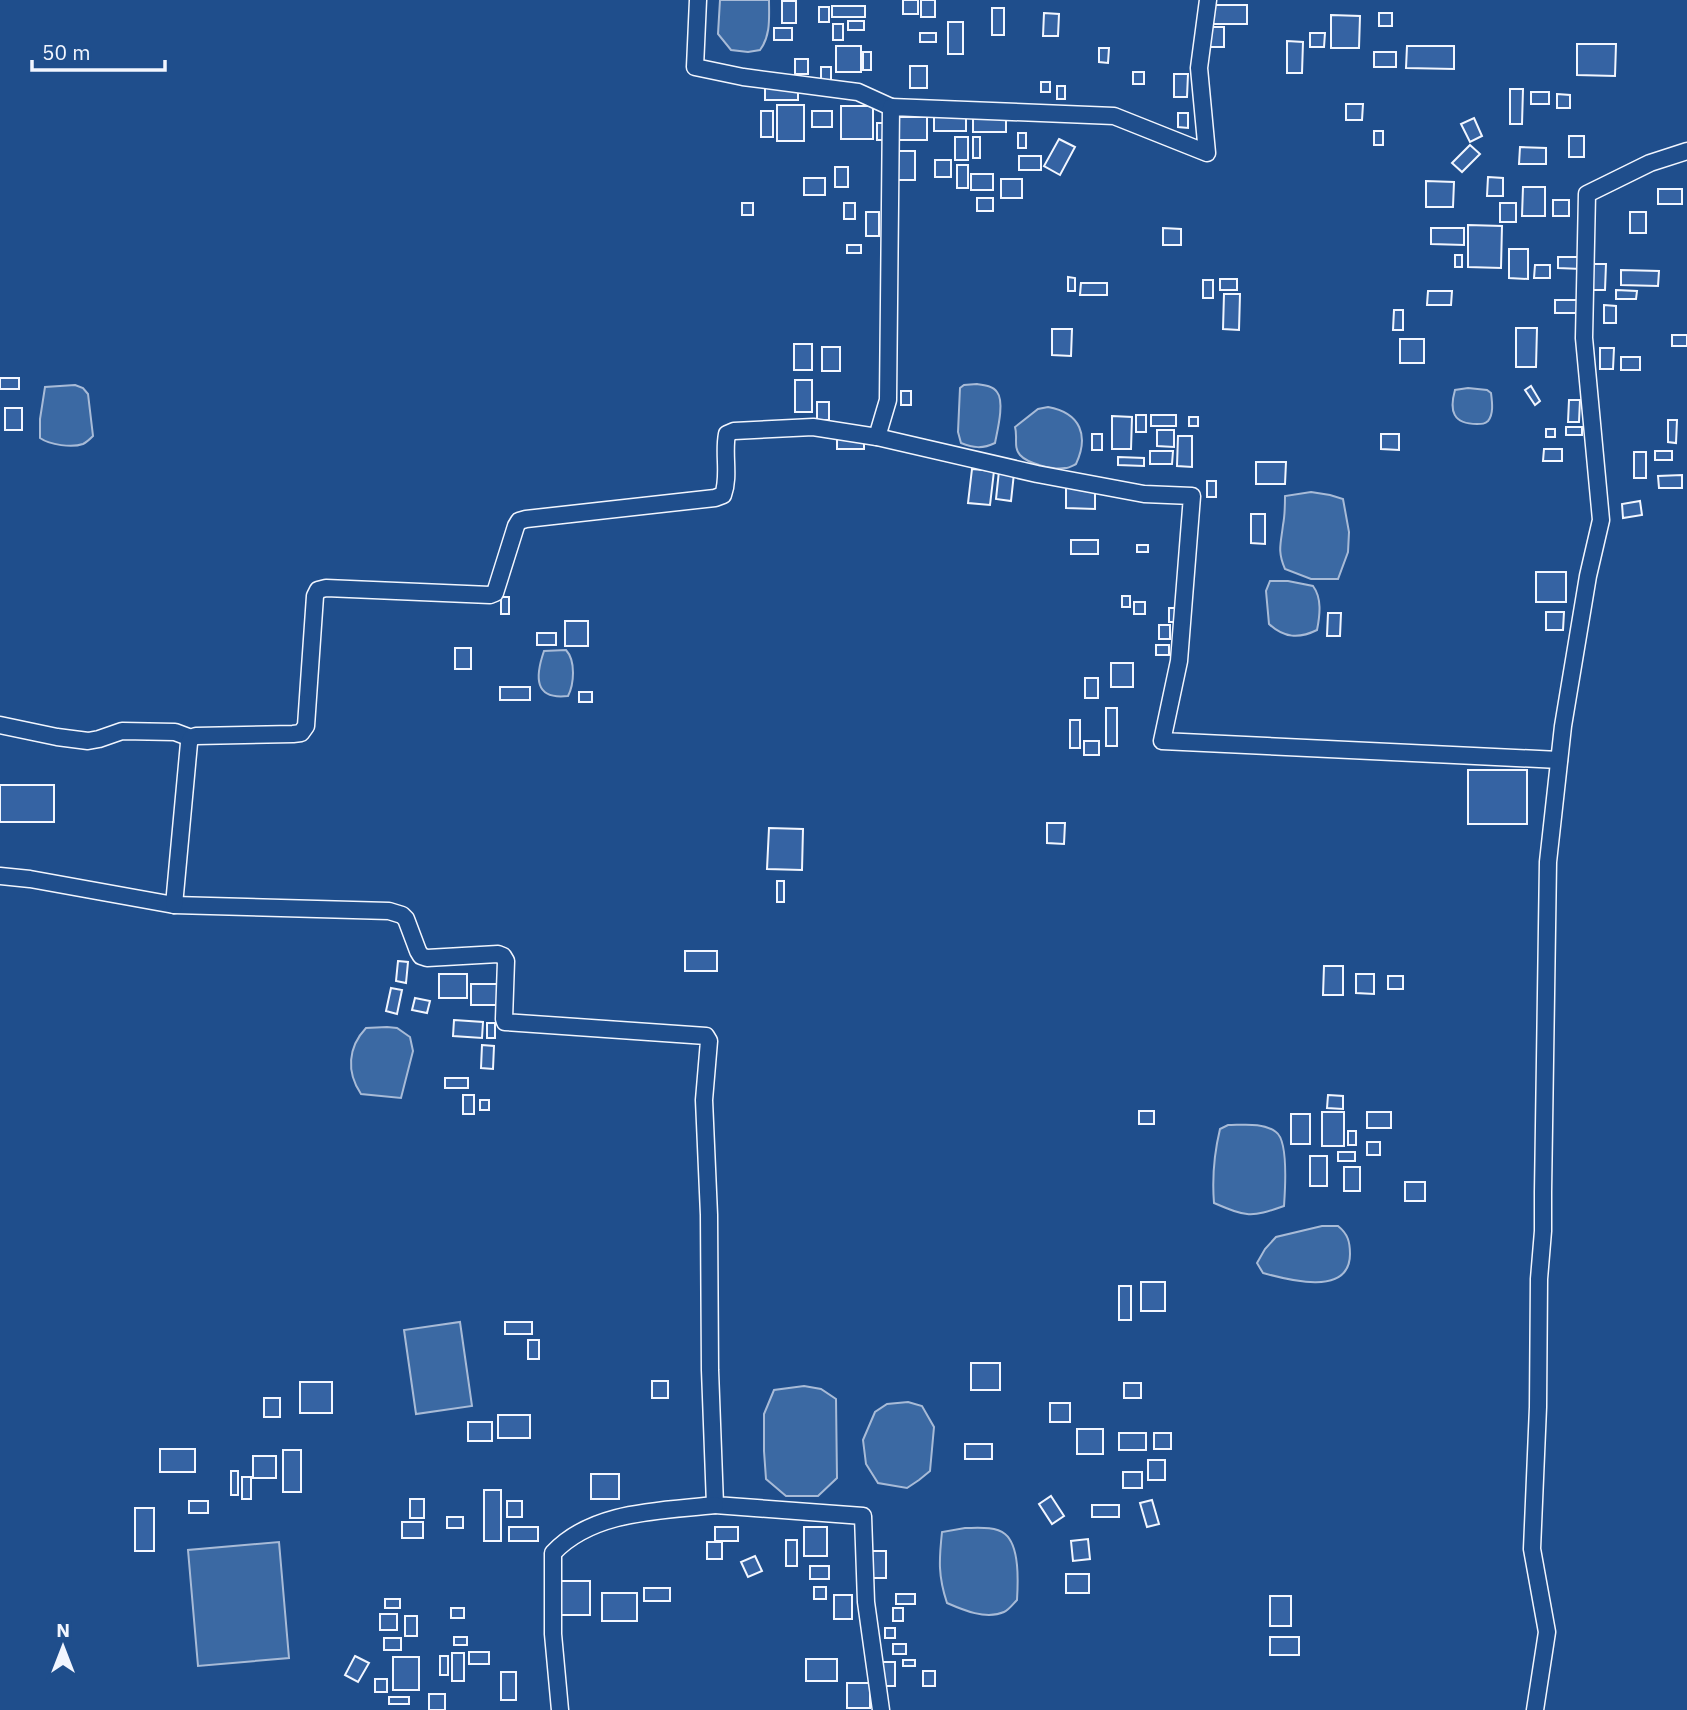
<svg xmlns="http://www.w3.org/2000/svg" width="1687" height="1710" viewBox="0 0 1687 1710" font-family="'IBM Plex Sans',sans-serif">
  <rect width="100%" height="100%" fill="#1f4e8c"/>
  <g fill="#3b69a3" stroke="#a8bbd7" stroke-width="2">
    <path d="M720,0H769C769,18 771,35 760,50L748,52L731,50L718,34Z"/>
    <path d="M977,384C984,385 993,386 997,392C1005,402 997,432 995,443C983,449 973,448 961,443L958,432L960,388L964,385Z"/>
    <path d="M75,385L83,388L88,394L93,436C90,439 87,442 83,444C72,448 50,445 40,438V419L45,387Z"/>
    <path d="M1468,388L1487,390L1491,393C1492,401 1494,414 1488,421C1485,424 1482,424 1477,424C1453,424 1449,411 1455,390Z"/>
    <path d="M1048,407C1081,413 1089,436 1076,464C1072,466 1069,468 1065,468C1054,470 1028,464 1020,455C1013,447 1018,437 1015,427L1038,409Z"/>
    <path d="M1311,492L1330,495L1343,499L1349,532L1348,552L1338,579H1311L1285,569C1277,551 1281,543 1283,525C1285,515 1285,506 1285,496Z"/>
    <path d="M1270,581H1288L1313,586C1322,598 1320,615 1317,630C1299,639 1284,638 1269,624L1266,591Z"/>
    <path d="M566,650C576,661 574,684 568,696C534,700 535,677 544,651Z"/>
    <path d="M387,1027L397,1028L410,1037L413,1051L401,1098L361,1094C346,1072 348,1047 366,1028Z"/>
    <path d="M1228,1125C1243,1125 1263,1122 1276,1132C1289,1141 1285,1191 1284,1206C1250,1218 1247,1217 1214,1203C1212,1178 1214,1154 1220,1129Z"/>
    <path d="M1322,1226H1338C1348,1234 1350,1242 1350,1254C1350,1297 1288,1280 1263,1273L1257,1263L1265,1249L1276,1237Z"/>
    <polygon points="460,1322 472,1406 416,1414 404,1330"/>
    <polygon points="804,1386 821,1389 836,1399 837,1478 818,1496 786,1496 766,1479 764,1451 764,1414 774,1390"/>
    <polygon points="908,1402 922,1406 934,1427 930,1471 919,1480 907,1488 878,1483 866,1464 863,1440 875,1412 887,1404"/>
    <path d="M965,1528C977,1528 995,1526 1005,1534C1020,1546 1018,1583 1017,1600C1013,1604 1009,1610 1004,1612C986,1620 963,1610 947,1603C938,1576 939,1560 942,1532Z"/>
    <polygon points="279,1542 289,1658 198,1666 188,1550"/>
  </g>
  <g fill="#3563a3" stroke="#f2f6ff" stroke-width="2">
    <rect x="903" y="0" width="15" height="14"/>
    <rect x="921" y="0" width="14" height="17"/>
    <rect x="782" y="1" width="14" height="22"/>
    <rect x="1212" y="5" width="35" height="19"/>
    <rect x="832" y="6" width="33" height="11"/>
    <rect x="819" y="7" width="10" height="15"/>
    <rect x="992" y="8" width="12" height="27"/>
    <polygon points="1044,13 1059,14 1058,36 1043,36"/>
    <rect x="1379" y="13" width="13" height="13"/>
    <polygon points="1331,15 1360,16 1359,48 1331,48"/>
    <rect x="848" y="21" width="16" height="9"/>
    <rect x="948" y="22" width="15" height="32"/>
    <rect x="833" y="24" width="10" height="16"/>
    <rect x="1207" y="27" width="17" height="20"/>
    <rect x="774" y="28" width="18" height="12"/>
    <rect x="920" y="33" width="16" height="9"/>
    <polygon points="1310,33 1325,33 1324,47 1310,47"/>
    <polygon points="1287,41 1303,42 1302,73 1287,73"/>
    <polygon points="1577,44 1616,44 1615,76 1577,75"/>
    <rect x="836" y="46" width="25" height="26"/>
    <polygon points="1407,46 1454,46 1454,69 1406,68"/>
    <polygon points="1099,48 1109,48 1108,63 1099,62"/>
    <rect x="863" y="52" width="8" height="18"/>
    <rect x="1374" y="52" width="22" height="15"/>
    <rect x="795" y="59" width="13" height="15"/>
    <rect x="910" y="66" width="17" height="22"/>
    <rect x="821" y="67" width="10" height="15"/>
    <rect x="1133" y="72" width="11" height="12"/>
    <polygon points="1174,74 1188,74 1187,97 1174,97"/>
    <rect x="1041" y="82" width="9" height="10"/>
    <rect x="765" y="86" width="33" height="14"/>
    <rect x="1057" y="86" width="8" height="13"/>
    <polygon points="1510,89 1523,89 1522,124 1510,124"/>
    <rect x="1531" y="92" width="18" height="12"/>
    <polygon points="1557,94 1570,95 1570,108 1557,108"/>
    <polygon points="1346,104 1363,104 1362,120 1346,120"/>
    <rect x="777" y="105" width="27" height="36"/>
    <rect x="841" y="106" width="32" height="33"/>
    <rect x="761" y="111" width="12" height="26"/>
    <rect x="812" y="111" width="20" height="16"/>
    <polygon points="1178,113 1188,113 1188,128 1178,127"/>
    <rect x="934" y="116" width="32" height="15"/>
    <rect x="896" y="117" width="31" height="23"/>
    <rect x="973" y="117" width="33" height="15"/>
    <polygon points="1474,118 1482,136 1470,142 1461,124"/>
    <rect x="877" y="123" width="8" height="17"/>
    <rect x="1374" y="131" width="9" height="14"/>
    <rect x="1018" y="133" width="8" height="15"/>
    <rect x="1569" y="136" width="15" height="21"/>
    <rect x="955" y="137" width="13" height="23"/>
    <rect x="973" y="137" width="7" height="21"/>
    <polygon points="1059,139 1075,147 1060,175 1044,166"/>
    <polygon points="1470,145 1480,154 1462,172 1452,163"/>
    <polygon points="1520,147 1546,148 1546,164 1519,164"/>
    <rect x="896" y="151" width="19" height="29"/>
    <rect x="1019" y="156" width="22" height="14"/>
    <rect x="935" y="160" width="16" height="17"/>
    <rect x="957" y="165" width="11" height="23"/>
    <rect x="835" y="167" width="13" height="20"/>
    <rect x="971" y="174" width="22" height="16"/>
    <polygon points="1488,177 1503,178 1503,196 1487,196"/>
    <rect x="804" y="178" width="21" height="17"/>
    <rect x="1001" y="179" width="21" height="19"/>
    <polygon points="1426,181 1454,182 1453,207 1426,207"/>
    <polygon points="1523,187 1545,187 1545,216 1522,216"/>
    <rect x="1658" y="189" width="24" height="15"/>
    <rect x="977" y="198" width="16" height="13"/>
    <rect x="1553" y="200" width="16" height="16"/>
    <rect x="742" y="203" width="11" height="12"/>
    <rect x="844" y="203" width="11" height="16"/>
    <rect x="1500" y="203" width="16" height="19"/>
    <rect x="866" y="212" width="13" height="24"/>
    <rect x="1630" y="212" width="16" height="21"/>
    <polygon points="1468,225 1502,226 1501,268 1468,267"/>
    <polygon points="1163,228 1181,229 1181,245 1163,245"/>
    <polygon points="1431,228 1464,228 1464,245 1431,244"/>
    <rect x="847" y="245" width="14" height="8"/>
    <polygon points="1509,249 1528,249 1528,279 1509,278"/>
    <rect x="1455" y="255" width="7" height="12"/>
    <polygon points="1558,257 1581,257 1581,269 1558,268"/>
    <polygon points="1592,264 1606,264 1605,290 1592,290"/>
    <polygon points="1535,265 1550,265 1550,278 1534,278"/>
    <polygon points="1621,270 1659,271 1658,286 1621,285"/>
    <polygon points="1068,277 1075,278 1075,291 1068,291"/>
    <rect x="1220" y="279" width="17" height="11"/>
    <rect x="1203" y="280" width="10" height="18"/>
    <polygon points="1081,283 1107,283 1107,295 1080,295"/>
    <polygon points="1616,290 1637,291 1636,299 1616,299"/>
    <polygon points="1428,291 1452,291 1451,305 1427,305"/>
    <polygon points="1224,294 1240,294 1239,330 1223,329"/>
    <polygon points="1555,300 1578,300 1577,313 1555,313"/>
    <polygon points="1604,305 1616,306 1616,323 1604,323"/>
    <polygon points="1394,310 1403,310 1403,330 1393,330"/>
    <polygon points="1516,328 1537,328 1536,367 1516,367"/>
    <polygon points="1052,329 1072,329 1071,356 1052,355"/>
    <rect x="1672" y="335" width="15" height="11"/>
    <rect x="1400" y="339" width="24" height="24"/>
    <rect x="794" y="344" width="18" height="26"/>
    <rect x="822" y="347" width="18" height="24"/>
    <polygon points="1600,348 1614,348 1613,369 1600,369"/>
    <rect x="1621" y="357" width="19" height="13"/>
    <rect x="0" y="378" width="19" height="11"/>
    <rect x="795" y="380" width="17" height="32"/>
    <polygon points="1531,386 1540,401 1535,405 1525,390"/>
    <rect x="901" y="391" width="10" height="14"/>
    <polygon points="1569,400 1580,400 1579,422 1568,422"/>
    <rect x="817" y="402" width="12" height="18"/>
    <rect x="5" y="408" width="17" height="22"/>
    <rect x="1136" y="415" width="10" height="17"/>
    <rect x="1151" y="415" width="25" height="11"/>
    <polygon points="1112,416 1132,417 1131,449 1112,449"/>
    <rect x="1189" y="417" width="9" height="9"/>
    <polygon points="1668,420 1677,420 1676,443 1668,442"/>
    <rect x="1566" y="427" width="16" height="8"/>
    <rect x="1546" y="429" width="9" height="8"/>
    <polygon points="1157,430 1174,430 1174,447 1157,446"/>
    <rect x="1092" y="434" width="10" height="16"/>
    <polygon points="1381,434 1399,434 1399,450 1381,449"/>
    <polygon points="1178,436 1192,436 1192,467 1177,466"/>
    <rect x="837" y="439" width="27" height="10"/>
    <polygon points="1544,449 1562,449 1562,461 1543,461"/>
    <polygon points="1150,451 1173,451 1172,464 1150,464"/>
    <rect x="1655" y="451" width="17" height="9"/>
    <rect x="1634" y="452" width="12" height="26"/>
    <polygon points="1118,457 1144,458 1144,466 1118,465"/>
    <polygon points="1256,462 1286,462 1285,484 1256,484"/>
    <polygon points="972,469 994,471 990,505 968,503"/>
    <polygon points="999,471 1014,473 1011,501 996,499"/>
    <polygon points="1682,475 1682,488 1659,488 1658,476"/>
    <rect x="1207" y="481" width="9" height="16"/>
    <polygon points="1066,487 1095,488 1095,509 1066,508"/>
    <polygon points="1640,501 1642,515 1623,518 1622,504"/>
    <polygon points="1251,514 1265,514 1265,544 1251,543"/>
    <rect x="1071" y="540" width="27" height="14"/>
    <rect x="1137" y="545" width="11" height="7"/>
    <rect x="1536" y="572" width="30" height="30"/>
    <rect x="1122" y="596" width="8" height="11"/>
    <rect x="501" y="597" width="8" height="17"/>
    <rect x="1134" y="602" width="11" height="12"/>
    <rect x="1169" y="608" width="7" height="14"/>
    <polygon points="1546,612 1564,612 1563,630 1546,630"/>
    <polygon points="1328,613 1341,613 1340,636 1327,636"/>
    <rect x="565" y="621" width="23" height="25"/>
    <rect x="1159" y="625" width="11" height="14"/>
    <rect x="537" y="633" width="19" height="12"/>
    <rect x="1156" y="645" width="13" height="10"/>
    <rect x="455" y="648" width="16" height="21"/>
    <rect x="1111" y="663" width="22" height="24"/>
    <rect x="1085" y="678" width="13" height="20"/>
    <rect x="500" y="687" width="30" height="13"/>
    <rect x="579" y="692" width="13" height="10"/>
    <rect x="1106" y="708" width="11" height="38"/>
    <rect x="1070" y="720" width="10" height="28"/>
    <rect x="1084" y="741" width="15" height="14"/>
    <rect x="1468" y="770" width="59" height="54"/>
    <rect x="0" y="785" width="54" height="37"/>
    <polygon points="1047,823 1065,823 1064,844 1047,843"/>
    <polygon points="769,828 803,829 802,870 767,869"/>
    <rect x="777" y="881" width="7" height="21"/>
    <rect x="685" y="951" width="32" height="20"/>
    <polygon points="398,961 408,962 406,983 396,981"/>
    <polygon points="1324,966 1343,966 1343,995 1323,995"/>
    <rect x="439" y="974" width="28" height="24"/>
    <polygon points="1356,974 1374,974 1374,994 1356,993"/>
    <rect x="1388" y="976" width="15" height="13"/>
    <rect x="471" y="984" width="30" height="21"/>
    <polygon points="391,988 402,990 397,1014 386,1011"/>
    <polygon points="415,998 430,1001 427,1013 412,1010"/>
    <polygon points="454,1020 483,1022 482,1038 453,1036"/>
    <rect x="487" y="1023" width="8" height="15"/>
    <polygon points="482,1045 494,1046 493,1069 481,1068"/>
    <rect x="445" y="1078" width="23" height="10"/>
    <rect x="463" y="1095" width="11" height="19"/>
    <polygon points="1328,1095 1343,1096 1343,1109 1327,1108"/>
    <rect x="480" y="1100" width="9" height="10"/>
    <rect x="1139" y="1111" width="15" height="13"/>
    <rect x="1322" y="1112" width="22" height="34"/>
    <rect x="1367" y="1112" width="24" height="16"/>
    <rect x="1291" y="1114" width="19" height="30"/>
    <rect x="1348" y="1131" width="8" height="14"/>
    <rect x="1367" y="1142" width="13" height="13"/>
    <rect x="1338" y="1152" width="17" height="9"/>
    <rect x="1310" y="1156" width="17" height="30"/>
    <rect x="1344" y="1167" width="16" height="24"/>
    <rect x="1405" y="1182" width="20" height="19"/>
    <rect x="1141" y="1282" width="24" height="29"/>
    <rect x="1119" y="1286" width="12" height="34"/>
    <rect x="505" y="1322" width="27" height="12"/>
    <rect x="528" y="1340" width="11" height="19"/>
    <rect x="971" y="1363" width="29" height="27"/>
    <rect x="652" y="1381" width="16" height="17"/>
    <rect x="300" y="1382" width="32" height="31"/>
    <rect x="1124" y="1383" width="17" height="15"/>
    <rect x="264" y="1398" width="16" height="19"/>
    <rect x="1050" y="1403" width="20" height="19"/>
    <rect x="498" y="1415" width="32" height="23"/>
    <rect x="468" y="1422" width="24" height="19"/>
    <rect x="1077" y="1429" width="26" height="25"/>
    <rect x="1119" y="1433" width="27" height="17"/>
    <rect x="1154" y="1433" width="17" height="16"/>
    <rect x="965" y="1444" width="27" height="15"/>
    <rect x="160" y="1449" width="35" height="23"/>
    <rect x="283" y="1450" width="18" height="42"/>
    <rect x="253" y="1456" width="23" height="22"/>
    <rect x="1148" y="1460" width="17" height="20"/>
    <rect x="231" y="1471" width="7" height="24"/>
    <rect x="1123" y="1472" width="19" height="16"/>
    <rect x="591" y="1474" width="28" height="25"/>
    <rect x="242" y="1477" width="9" height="22"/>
    <rect x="484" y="1490" width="17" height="51"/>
    <polygon points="1051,1496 1064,1516 1052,1524 1039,1504"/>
    <rect x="410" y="1499" width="14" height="19"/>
    <polygon points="1152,1500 1159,1524 1147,1527 1140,1503"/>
    <rect x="189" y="1501" width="19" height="12"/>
    <rect x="507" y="1501" width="15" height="16"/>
    <rect x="1092" y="1505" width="27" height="12"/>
    <rect x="135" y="1508" width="19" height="43"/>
    <rect x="447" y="1517" width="16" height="11"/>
    <rect x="402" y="1522" width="21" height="16"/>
    <rect x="509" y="1527" width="29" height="14"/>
    <rect x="715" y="1527" width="23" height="14"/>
    <rect x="804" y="1527" width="23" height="29"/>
    <polygon points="1088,1539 1090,1559 1073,1561 1071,1541"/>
    <rect x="786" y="1540" width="11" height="26"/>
    <rect x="707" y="1542" width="15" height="17"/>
    <rect x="871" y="1551" width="15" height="27"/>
    <polygon points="755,1556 762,1571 748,1577 741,1562"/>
    <rect x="810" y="1566" width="19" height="13"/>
    <rect x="1066" y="1574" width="23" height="19"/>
    <rect x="557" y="1581" width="33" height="34"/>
    <rect x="814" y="1587" width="12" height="12"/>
    <rect x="644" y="1588" width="26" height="13"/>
    <rect x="602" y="1593" width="35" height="28"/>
    <rect x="896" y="1594" width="19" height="10"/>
    <rect x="834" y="1595" width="18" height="24"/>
    <rect x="1270" y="1596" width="21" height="30"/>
    <rect x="385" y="1599" width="15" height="9"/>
    <rect x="451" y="1608" width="13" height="10"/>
    <rect x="893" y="1608" width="10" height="13"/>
    <rect x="380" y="1614" width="17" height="16"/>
    <rect x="405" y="1616" width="12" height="20"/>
    <rect x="885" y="1628" width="10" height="10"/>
    <rect x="454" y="1637" width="13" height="8"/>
    <rect x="1270" y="1637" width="29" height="18"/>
    <rect x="384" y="1638" width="17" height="12"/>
    <rect x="893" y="1644" width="13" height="10"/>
    <rect x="469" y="1652" width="20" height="12"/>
    <rect x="452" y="1653" width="12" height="28"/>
    <polygon points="355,1656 369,1663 358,1682 345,1675"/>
    <rect x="440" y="1656" width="8" height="19"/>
    <rect x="393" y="1657" width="26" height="33"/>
    <rect x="806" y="1659" width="31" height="22"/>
    <rect x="903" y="1660" width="12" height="6"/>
    <rect x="880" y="1662" width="15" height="24"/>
    <rect x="923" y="1671" width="12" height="15"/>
    <rect x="501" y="1672" width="15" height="28"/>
    <rect x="375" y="1679" width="12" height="13"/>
    <rect x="847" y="1683" width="23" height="25"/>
    <rect x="429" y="1694" width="16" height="16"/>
    <rect x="389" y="1697" width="20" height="7"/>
  </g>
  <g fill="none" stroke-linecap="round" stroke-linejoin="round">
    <g stroke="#f2f6ff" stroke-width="19">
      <g id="minor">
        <polyline points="698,0 695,67 743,77 858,92 891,107"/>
        <polyline points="877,437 888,400 891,107 1114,116 1207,153 1199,68 1208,0"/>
        <polyline points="0,725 57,737 88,741 99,739 122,731 175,732 191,738"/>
        <polyline points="0,876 30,879 174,905 389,911 402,915 406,919 418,951 421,956 427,958 498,954 503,956 506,961 504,1019 505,1022 706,1036 709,1041 704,1100 709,1215 710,1370 715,1505 863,1516 866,1602 881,1710"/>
        <path d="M174,905L189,743L191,738L196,736L293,734L301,733L306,726L315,596L318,590L326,588L490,595L495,593L516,526L519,521L526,519L715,498L723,495C730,476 723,454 727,434L734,431L813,427L877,437L1037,474L1144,494L1192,496L1179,661L1162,741L1559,760"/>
        <path d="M560,1710L553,1634V1553C593,1510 662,1511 715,1505"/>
        <polyline points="1535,1710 1547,1632 1532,1549 1538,1407 1539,1279 1543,1231 1543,1192 1548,862 1563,726 1588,576 1601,520 1584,338 1587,194 1650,163 1687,151"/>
      </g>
    </g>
    <use href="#minor" stroke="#1f4e8c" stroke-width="16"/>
  </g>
  <g transform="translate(63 1647)" stroke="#1f4e8c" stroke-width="5" paint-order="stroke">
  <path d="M0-5L12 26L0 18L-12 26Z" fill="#f2f6ff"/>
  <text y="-10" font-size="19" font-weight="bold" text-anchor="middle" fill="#f2f6ff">N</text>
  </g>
  <path d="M32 60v10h133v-10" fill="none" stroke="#f2f6ff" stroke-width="3.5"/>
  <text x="42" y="60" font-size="21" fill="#f2f6ff" stroke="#1f4e8c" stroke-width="5" paint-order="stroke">50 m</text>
</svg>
